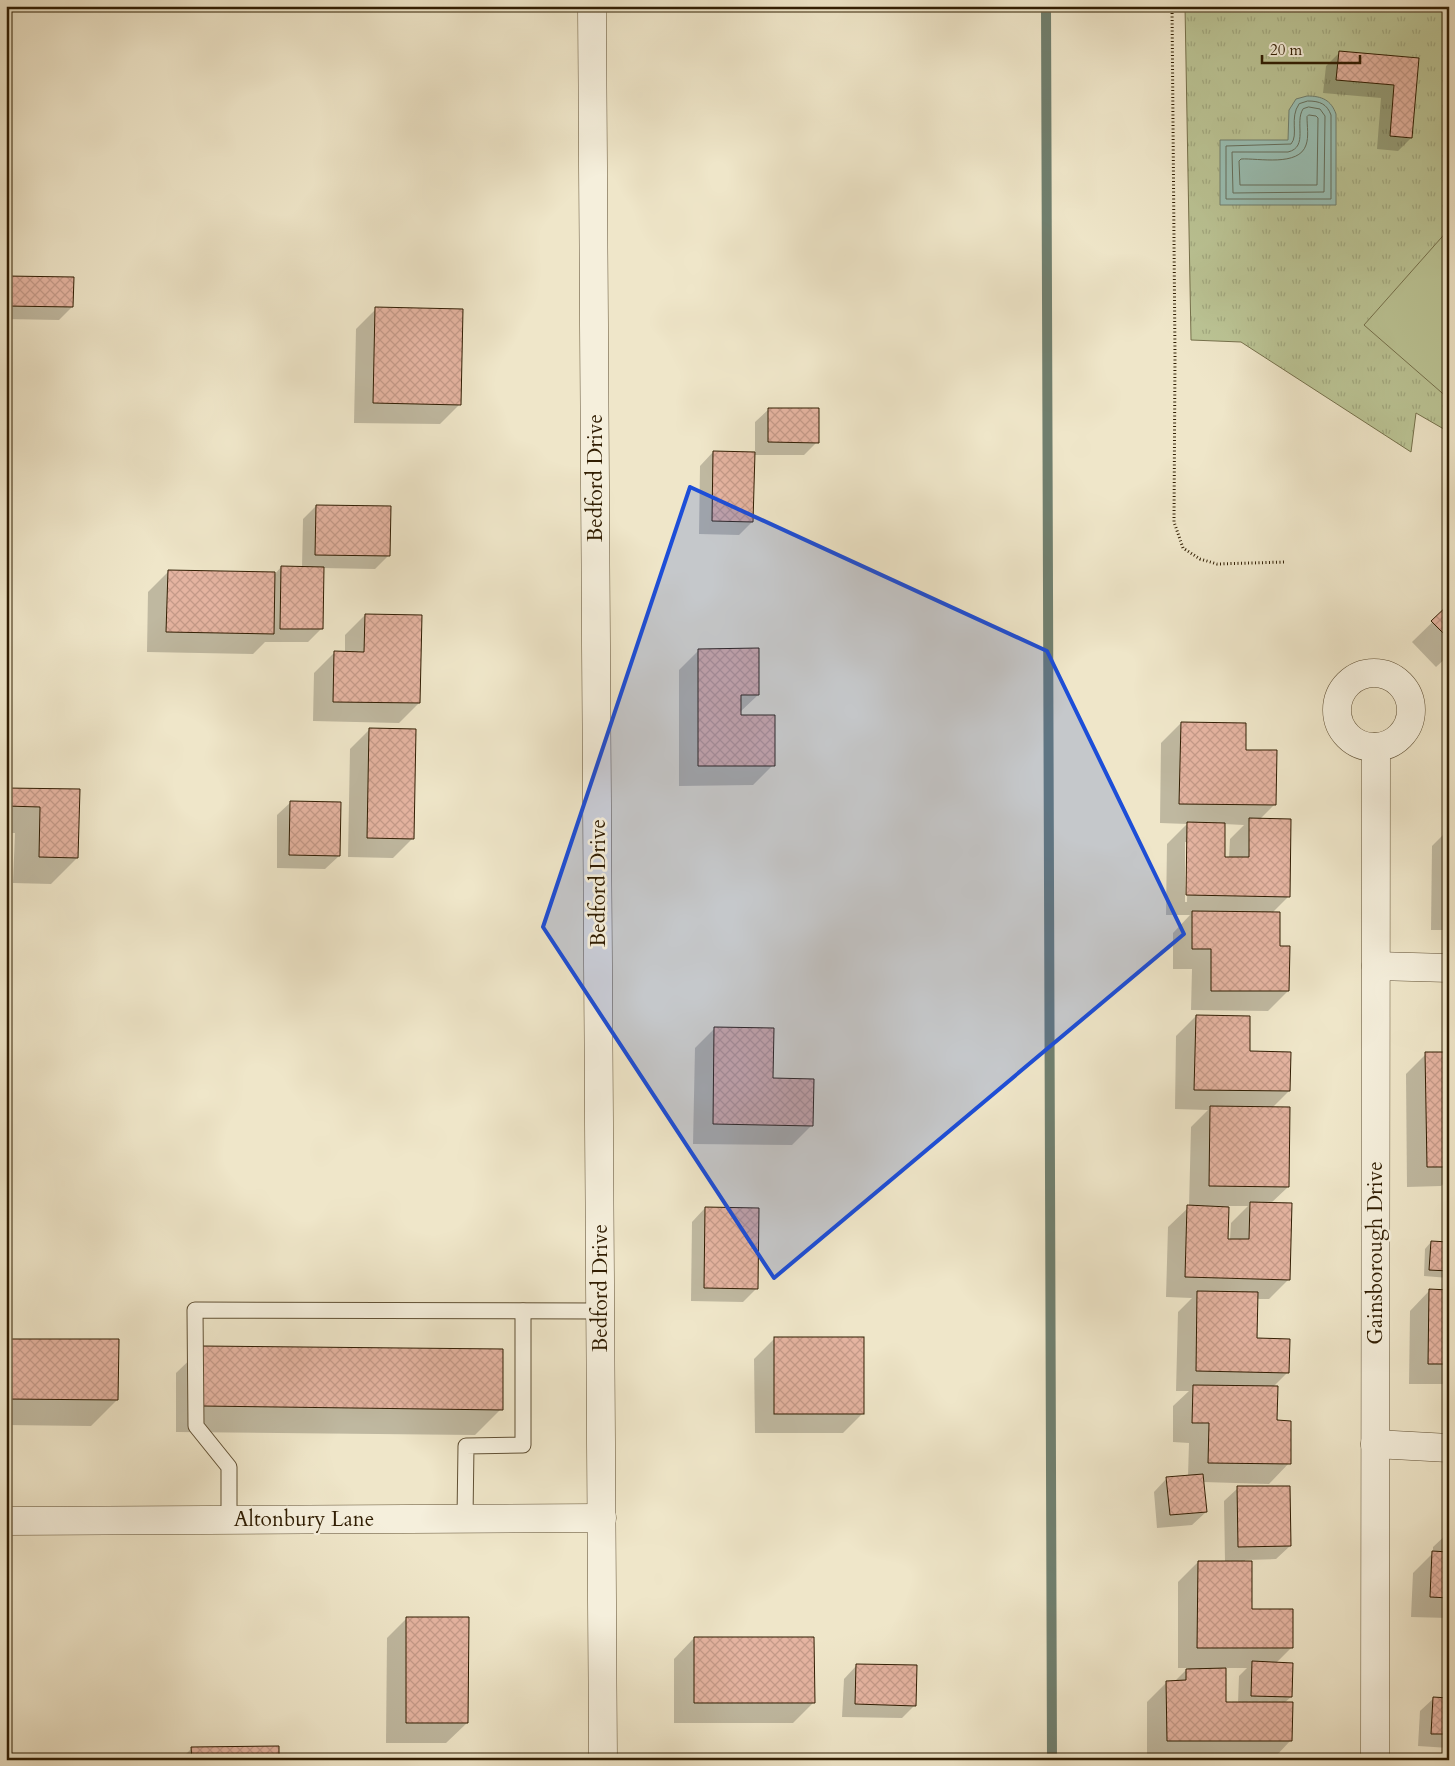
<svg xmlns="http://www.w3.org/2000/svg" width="1455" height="1766" viewBox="0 0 1455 1766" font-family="Cardo,serif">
  <defs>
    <pattern id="grass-tufts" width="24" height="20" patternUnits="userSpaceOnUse" patternTransform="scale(1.25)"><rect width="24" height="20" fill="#bbc495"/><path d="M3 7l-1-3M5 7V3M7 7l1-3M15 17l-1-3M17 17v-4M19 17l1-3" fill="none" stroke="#a1a87f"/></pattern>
    <pattern id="building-cross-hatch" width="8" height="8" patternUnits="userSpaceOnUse" patternTransform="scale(1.25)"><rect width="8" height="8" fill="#e5b4a1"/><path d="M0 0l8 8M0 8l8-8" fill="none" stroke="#c59a89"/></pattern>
  </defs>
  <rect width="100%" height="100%" fill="#efe6c9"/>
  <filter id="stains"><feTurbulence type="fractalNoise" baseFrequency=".004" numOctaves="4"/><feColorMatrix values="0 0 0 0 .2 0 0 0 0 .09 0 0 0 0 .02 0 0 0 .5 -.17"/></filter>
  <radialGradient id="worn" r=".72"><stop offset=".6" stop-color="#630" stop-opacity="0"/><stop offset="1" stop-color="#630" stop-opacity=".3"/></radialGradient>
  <polygon fill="url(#grass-tufts)" stroke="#76714c" points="1185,6 1449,6 1449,432 1416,413 1411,452 1241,342 1191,340"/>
  <polygon fill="#bbc495" stroke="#76714c" points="1449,229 1449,399 1364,325"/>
  <path fill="#9ac0b5" stroke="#707f6e" d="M1307,96C1322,96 1331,100 1336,114V205H1220V140H1288L1289,110L1296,99Z"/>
  <g fill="#0003" fill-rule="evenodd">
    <polygon points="1339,53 1417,59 1411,138 1398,151 1377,149 1381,98 1323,93 1326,66"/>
    <polygon points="6,277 72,307 59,320 6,319"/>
    <polygon points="376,309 460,404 440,424 354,423 356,329"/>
    <polygon points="769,409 817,442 804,455 753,455 752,522 739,535 699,534 700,466 713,452 755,453 755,422"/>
    <polygon points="316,506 388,556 375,569 322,568 321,629 308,642 265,642 253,654 147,652 148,592 168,572 275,574 281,567 302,568 303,519"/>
    <polygon points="1449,606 1449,655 1436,667 1412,642"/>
    <polygon points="365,615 419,703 399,723 313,721 314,673 334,653 345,653 345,635"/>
    <polygon points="699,650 758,695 740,712 740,717 773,765 753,785 679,786 679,670"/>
    <path d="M1181,723L1245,751L1274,805L1260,819L1289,896L1272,913L1288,991L1268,1011L1191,1010L1192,969H1173V933L1190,915H1166L1167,844L1187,824L1160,823L1161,743ZM1224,824L1244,825L1230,839L1229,858H1223ZM1185,842H1188L1187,902H1185Z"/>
    <polygon points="370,729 413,838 393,858 348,857 350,749"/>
    <polygon points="1448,781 1449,781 1449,814 1447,814"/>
    <polygon points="6,789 79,791 77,858 51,884 13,883 15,833 6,833"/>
    <polygon points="291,802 339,856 325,869 277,868 277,815"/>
    <polygon points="1449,829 1449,930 1431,930 1432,846"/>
    <path d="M1196,1016L1248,1053L1289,1091L1272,1108L1288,1187L1270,1204L1289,1279L1269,1299H1257L1256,1339L1288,1372L1273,1387L1276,1422L1289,1463L1269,1484L1203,1482L1206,1512L1192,1525L1157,1528L1154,1492L1167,1478L1188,1476L1189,1443L1173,1442V1406L1189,1391H1176L1178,1312L1192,1298L1166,1297L1168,1227L1189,1207L1191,1127L1208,1110L1175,1109L1176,1036ZM1228,1206H1248L1231,1223L1230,1240H1227Z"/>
    <polygon points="715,1028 772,1080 812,1125 792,1145 693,1144 695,1048"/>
    <polygon points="1449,1053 1449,1179 1441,1186 1407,1187 1406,1074 1426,1054"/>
    <polygon points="705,1208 757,1288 743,1302 691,1301 692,1222"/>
    <polygon points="1431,1242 1449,1244 1449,1278 1424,1276 1425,1249"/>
    <polygon points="1430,1290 1449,1291 1449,1384 1409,1384 1410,1311"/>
    <polygon points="774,1339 863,1413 843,1433 755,1433 754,1359"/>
    <polygon points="6,1340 117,1400 91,1426 6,1425"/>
    <polygon points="203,1347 501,1409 475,1435 176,1432 176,1373"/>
    <path d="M1238,1488L1290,1546L1276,1559L1245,1560L1251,1610L1291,1648L1276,1663L1291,1697L1284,1703L1291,1740L1276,1756V1760H1147V1702L1167,1682H1174L1188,1668H1178V1582L1198,1562H1225L1224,1501ZM1225,1668H1247L1239,1676L1238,1703H1225Z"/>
    <polygon points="1449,1532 1449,1618 1411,1617 1413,1573 1433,1553 1433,1547"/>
    <polygon points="407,1618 467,1723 446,1743 386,1743 387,1638"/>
    <polygon points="694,1638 813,1703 793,1723 674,1723 674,1659"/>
    <polygon points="857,1665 915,1705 902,1718 842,1717 844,1679"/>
    <polygon points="1434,1698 1449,1699 1449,1748 1418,1746 1420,1711"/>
    <polygon points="192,1748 278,1760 180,1760"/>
  </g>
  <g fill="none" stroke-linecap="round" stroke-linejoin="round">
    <g stroke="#666f5c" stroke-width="1">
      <path d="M1308,101C1320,101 1327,104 1331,115V199H1226V146L1291,144C1299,135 1289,118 1299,104Z"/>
      <path d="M1309,107L1320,109L1325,116L1324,192L1233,193L1232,152H1288C1309,147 1294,122 1303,109Z"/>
      <path d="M1309,115L1316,116L1318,118L1317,185H1240L1239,161L1241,159C1258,158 1299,167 1306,145C1309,137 1307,126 1307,117Z"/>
    </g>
    <polyline stroke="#707f6e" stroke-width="10" points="1046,6 1052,1760"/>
  </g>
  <g fill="url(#building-cross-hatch)" stroke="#311e03">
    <polygon points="1339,51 1419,58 1412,138 1390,136 1394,85 1336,80"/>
    <polygon points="6,276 74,277 73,307 6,306"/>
    <polygon points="375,307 463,309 461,405 373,403"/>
    <polygon points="768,408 819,408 819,443 768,442"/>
    <polygon points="713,451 755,452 753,522 712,521"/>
    <polygon points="316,505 391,506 390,556 315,555"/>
    <polygon points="281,566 324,567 323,629 280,629"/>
    <polygon points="168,570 275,572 274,634 166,632"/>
    <polygon points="1449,604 1449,639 1431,621"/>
    <polygon points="365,614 422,615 420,703 333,702 334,651 364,652"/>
    <polygon points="759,648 759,695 741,695 741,715 775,715 775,766 698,766 698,649"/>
    <polygon points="1181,722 1246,723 1246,750 1277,750 1276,805 1179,804"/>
    <polygon points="369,728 416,729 414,839 367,838"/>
    <polygon points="6,788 80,789 78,858 39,857 40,807 6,806"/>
    <polygon points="290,801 341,802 340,856 289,855"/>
    <polygon points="1249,818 1291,819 1290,897 1186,895 1187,822 1225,823 1225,857 1249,857"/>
    <polygon points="1192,911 1280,912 1280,946 1290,946 1289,991 1211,991 1211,949 1192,949"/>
    <polygon points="1196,1015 1250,1016 1250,1051 1291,1052 1290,1091 1194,1090"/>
    <polygon points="714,1027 774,1028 773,1078 814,1079 813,1126 713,1124"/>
    <polygon points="1425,1052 1449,1052 1449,1167 1427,1167"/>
    <polygon points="1210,1106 1290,1107 1289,1187 1209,1186"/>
    <polygon points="1250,1202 1292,1203 1290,1280 1185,1277 1187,1205 1229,1207 1228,1239 1249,1239"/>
    <polygon points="705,1207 759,1208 758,1289 704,1288"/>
    <polygon points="1431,1241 1449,1242 1449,1271 1429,1270"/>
    <polygon points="1429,1289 1449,1290 1449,1364 1428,1364"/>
    <polygon points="1197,1291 1258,1292 1257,1338 1290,1339 1289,1373 1196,1371"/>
    <rect x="774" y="1337" width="90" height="77"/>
    <polygon points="6,1339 119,1339 118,1400 6,1399"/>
    <polygon points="202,1346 503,1349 503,1410 202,1406"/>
    <polygon points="1193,1385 1278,1386 1277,1420 1291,1421 1291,1464 1208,1463 1209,1423 1192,1423"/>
    <polygon points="1203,1474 1207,1512 1170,1515 1166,1477"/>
    <polygon points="1237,1486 1290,1486 1291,1546 1238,1547"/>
    <polygon points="1432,1551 1449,1552 1449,1598 1430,1597"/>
    <polygon points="1198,1561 1252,1561 1252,1609 1293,1609 1293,1648 1197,1648"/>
    <polygon points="406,1617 469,1617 468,1723 406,1723"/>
    <polygon points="694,1637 814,1637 815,1703 694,1703"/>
    <polygon points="1252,1661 1293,1663 1292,1697 1251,1696"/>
    <polygon points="856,1664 917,1665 916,1706 855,1704"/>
    <polygon points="1226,1668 1226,1702 1293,1702 1292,1741 1167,1741 1166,1681 1186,1680 1186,1669"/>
    <polygon points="1433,1697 1449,1698 1449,1734 1431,1734"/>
    <polygon points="279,1746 279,1760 192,1760 191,1747"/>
    <polygon points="1277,1755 1277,1760 1211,1760 1211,1756"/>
  </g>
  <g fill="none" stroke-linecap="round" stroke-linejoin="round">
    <g stroke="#605034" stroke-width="17">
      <g id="service">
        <polyline points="465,1518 466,1446 523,1445 523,1311"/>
        <polyline points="229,1520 229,1467 196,1426 195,1310 600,1311"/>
      </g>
    </g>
    <g stroke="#605034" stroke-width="29">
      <g id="minor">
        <polyline points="592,6 603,1760"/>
        <circle cx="1374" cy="710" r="37"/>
        <polyline points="1376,966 1449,968"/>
        <polyline points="1375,1444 1449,1448"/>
        <polyline points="6,1521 602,1518"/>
        <polyline points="1375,1760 1376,747"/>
      </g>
    </g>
    <polyline stroke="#311e03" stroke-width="3" stroke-dasharray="1 2.5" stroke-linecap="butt" points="1172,6 1175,356 1174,522 1183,548 1200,559 1217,564 1285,562"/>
    <use href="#service" stroke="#f5efdc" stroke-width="15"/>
    <use href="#minor" stroke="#f5efdc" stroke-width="28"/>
  </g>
  <path fill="#1d4ed8" fill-opacity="0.2" stroke="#1d4ed8" stroke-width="4" stroke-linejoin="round" d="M690,487L1047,651L1184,934L774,1278L543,927Z"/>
  <g text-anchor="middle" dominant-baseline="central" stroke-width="5" stroke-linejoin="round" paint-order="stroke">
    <g font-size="21" fill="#311e03" stroke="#f5efdc">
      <text transform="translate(595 478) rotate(-90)">Bedford Drive</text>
      <text transform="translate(598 883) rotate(-90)">Bedford Drive</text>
      <text transform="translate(1375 1253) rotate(-90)">Gainsborough Drive</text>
      <text transform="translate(600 1288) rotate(-90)">Bedford Drive</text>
      <text x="304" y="1519">Altonbury Lane</text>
    </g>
  </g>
  <rect width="1455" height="1766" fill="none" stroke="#efe6c9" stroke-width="25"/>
  <rect x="8" y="8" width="1440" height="1751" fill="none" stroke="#311e03" stroke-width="2.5"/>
  <rect x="12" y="12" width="1430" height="1741" fill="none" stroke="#311e03"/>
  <path d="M1262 55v8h98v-8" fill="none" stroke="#311e03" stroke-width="2.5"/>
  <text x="1270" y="55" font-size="15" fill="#311e03" stroke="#f5efdc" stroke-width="4" paint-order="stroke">20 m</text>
  <rect width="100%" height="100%" filter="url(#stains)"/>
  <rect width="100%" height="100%" fill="url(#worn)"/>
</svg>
